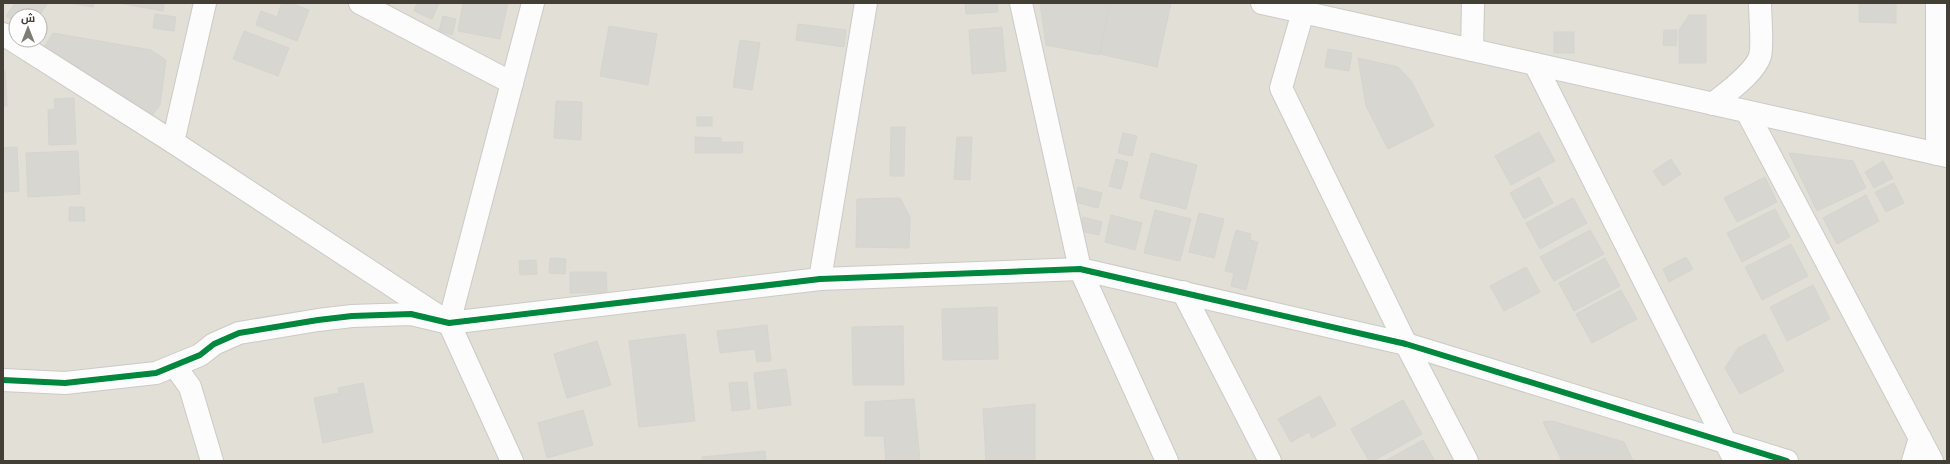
<svg xmlns="http://www.w3.org/2000/svg" width="1950" height="464" viewBox="0 0 1950 464" font-family="Montserrat,Cairo,sans-serif">
  <rect width="100%" height="100%" fill="#eeede9"/>
  <path fill="#e1dfd6" fill-rule="evenodd" d="M3,3H1947V461H3ZM16,16H40V40H16Z"/>
  <g fill="#d7d6d1" stroke="#d6d4cf">
    <polygon points="15,3 45,3 47,4 39,16 16,16 16,23 6,16"/>
    <polygon points="69,3 94,3 93,7"/>
    <polygon points="119,3 164,3 163,11"/>
    <polygon points="282,3 291,3 309,10 297,41 256,25 261,11 277,17"/>
    <polygon points="417,3 439,3 432,19 414,11"/>
    <polygon points="463,3 508,3 500,39 458,31"/>
    <polygon points="965,3 997,3 998,12 966,14"/>
    <polygon points="1040,3 1110,3 1099,55 1046,45"/>
    <polygon points="1111,3 1171,3 1157,67 1100,54"/>
    <polygon points="1859,3 1896,3 1896,23 1859,22"/>
    <polygon points="155,14 176,17 174,31 153,28"/>
    <polygon points="1689,15 1706,15 1706,63 1679,63 1679,30"/>
    <polygon points="443,16 456,19 452,35 439,31"/>
    <polygon points="798,24 846,30 844,47 796,40"/>
    <polygon points="609,26 657,34 648,85 600,76"/>
    <polygon points="1002,27 1006,71 972,74 969,30"/>
    <polygon points="1664,30 1677,30 1676,46 1663,45"/>
    <polygon points="244,31 289,48 278,76 233,59"/>
    <rect x="1554" y="32" width="20" height="21"/>
    <polygon points="53,33 151,50 166,60 160,105 153,114 139,116 40,54"/>
    <polygon points="740,40 760,43 752,90 733,87"/>
    <polygon points="1328,49 1352,53 1349,71 1325,67"/>
    <polygon points="1358,58 1398,67 1412,82 1434,126 1388,149 1366,106"/>
    <polygon points="5,70 7,106 3,106 3,71"/>
    <polygon points="74,98 76,144 49,145 48,110 55,109 54,99"/>
    <polygon points="556,101 582,102 581,140 554,138"/>
    <rect x="697" y="117" width="15" height="9"/>
    <polygon points="891,127 905,127 904,176 890,176"/>
    <polygon points="1539,132 1555,161 1511,185 1495,156"/>
    <polygon points="1123,133 1137,136 1132,156 1118,153"/>
    <polygon points="695,137 721,138 721,142 743,142 742,153 695,153"/>
    <polygon points="957,137 972,137 970,180 954,179"/>
    <polygon points="17,147 19,191 3,192 3,148"/>
    <polygon points="78,151 80,194 28,197 26,153"/>
    <polygon points="1151,153 1197,165 1186,209 1140,198"/>
    <polygon points="1789,153 1853,161 1866,188 1817,211"/>
    <polygon points="1116,159 1128,162 1121,189 1109,186"/>
    <polygon points="1671,159 1681,174 1663,186 1653,171"/>
    <polygon points="1883,161 1893,178 1874,188 1865,172"/>
    <polygon points="1539,177 1553,203 1524,219 1510,193"/>
    <polygon points="1765,177 1777,202 1737,222 1724,198"/>
    <polygon points="1894,183 1904,203 1886,212 1875,192"/>
    <polygon points="1078,187 1102,193 1098,208 1075,202"/>
    <polygon points="1866,195 1879,221 1837,244 1823,218"/>
    <polygon points="900,198 910,217 909,248 856,247 857,199"/>
    <polygon points="1573,198 1587,223 1540,249 1526,223"/>
    <polygon points="69,207 84,207 85,221 69,221"/>
    <polygon points="1775,209 1790,237 1742,262 1727,233"/>
    <polygon points="1155,210 1191,219 1180,261 1144,253"/>
    <polygon points="1199,213 1224,219 1214,258 1189,252"/>
    <polygon points="1111,215 1142,223 1135,250 1105,242"/>
    <polygon points="1083,217 1102,222 1099,235 1080,231"/>
    <polygon points="1236,230 1251,234 1250,240 1258,242 1246,290 1231,286 1234,273 1225,271"/>
    <polygon points="1590,230 1604,254 1554,281 1540,257"/>
    <polygon points="1791,244 1808,276 1762,300 1745,267"/>
    <polygon points="1686,257 1693,269 1669,282 1663,269"/>
    <polygon points="550,258 566,259 565,274 549,273"/>
    <polygon points="1605,258 1620,286 1574,311 1559,283"/>
    <polygon points="536,260 537,274 520,275 519,261"/>
    <polygon points="1526,267 1540,292 1504,311 1490,286"/>
    <polygon points="570,272 606,272 607,292 570,293"/>
    <polygon points="1813,285 1830,319 1787,341 1770,307"/>
    <polygon points="1621,290 1637,319 1592,343 1576,314"/>
    <polygon points="997,307 998,359 943,360 942,309"/>
    <polygon points="767,325 771,361 757,362 755,349 720,353 717,331"/>
    <polygon points="903,326 904,385 853,385 852,327"/>
    <polygon points="685,334 695,421 639,427 629,341"/>
    <polygon points="1765,334 1784,371 1740,394 1725,368 1738,348"/>
    <polygon points="597,341 611,385 567,398 554,354"/>
    <polygon points="786,369 791,405 758,409 754,373"/>
    <polygon points="747,382 750,409 732,411 729,383"/>
    <polygon points="363,383 373,432 323,443 314,398 339,393 338,388"/>
    <polygon points="1320,396 1336,425 1312,438 1309,432 1291,442 1278,419"/>
    <polygon points="914,399 920,461 886,461 884,436 865,436 865,402"/>
    <polygon points="1403,400 1422,434 1373,461 1369,461 1351,429"/>
    <polygon points="1035,404 1035,461 986,461 983,409"/>
    <polygon points="583,410 593,445 547,458 538,423"/>
    <polygon points="1552,421 1624,442 1633,461 1562,461 1543,422"/>
    <polygon points="1423,440 1435,461 1385,461"/>
    <polygon points="765,451 766,461 702,461 702,457"/>
  </g>
  <g fill="none" stroke-linecap="round" stroke-linejoin="round">
    <g stroke="#cccac6" stroke-width="24">
      <g id="minor">
        <polyline points="360,3 512,83"/>
        <polyline points="1021,3 1080,269 1167,461"/>
        <polyline points="1262,3 1947,156"/>
        <polyline points="1303,12 1281,88 1406,344 1467,461"/>
        <polyline points="3,34 173,142 449,323 512,461"/>
        <polyline points="1472,50 1473,3"/>
        <polyline points="1535,64 1735,461"/>
        <path d="M1713,104C1726,93 1755,73 1760,56C1763,46 1760,15 1760,3"/>
        <polyline points="1747,112 1932,461"/>
        <polyline points="173,142 205,3"/>
        <polyline points="1937,154 1937,3"/>
        <polyline points="820,279 866,3"/>
        <polyline points="1183,292 1270,461"/>
        <polyline points="449,323 533,3"/>
        <polyline points="175,366 190,387 212,461"/>
        <polyline points="3,380 65,383 156,373 200,355 214,344 239,333 318,320 352,316 411,314 449,323 820,279 1080,269 1406,344 1787,461"/>
        <polyline points="1913,461 1920,438"/>
      </g>
    </g>
    <use href="#minor" stroke="#fcfcfc" stroke-width="22"/>
    <g stroke="#fff" stroke-width="8">
      <polyline id="cycleway" points="3,380 65,383 156,373 200,355 214,344 239,333 318,320 352,316 411,314 449,323 820,279 1080,269 1406,344 1787,461"/>
    </g>
    <use href="#cycleway" stroke="#00873e" stroke-width="6"/>
  </g>
  <rect width="1950" height="464" fill="none" stroke="#433e36" stroke-width="8"/>
  <g transform="translate(28 28)"><circle r="19" fill="#ffffff" stroke="#b4b2af"/>
  <path d="M0-3L7 15L0 10L-7 15Z" fill="#7f7b75"/>
  <text y="-6" font-size="11" font-weight="bold" text-anchor="middle" fill="#433e36">ش</text>
  </g>
</svg>
